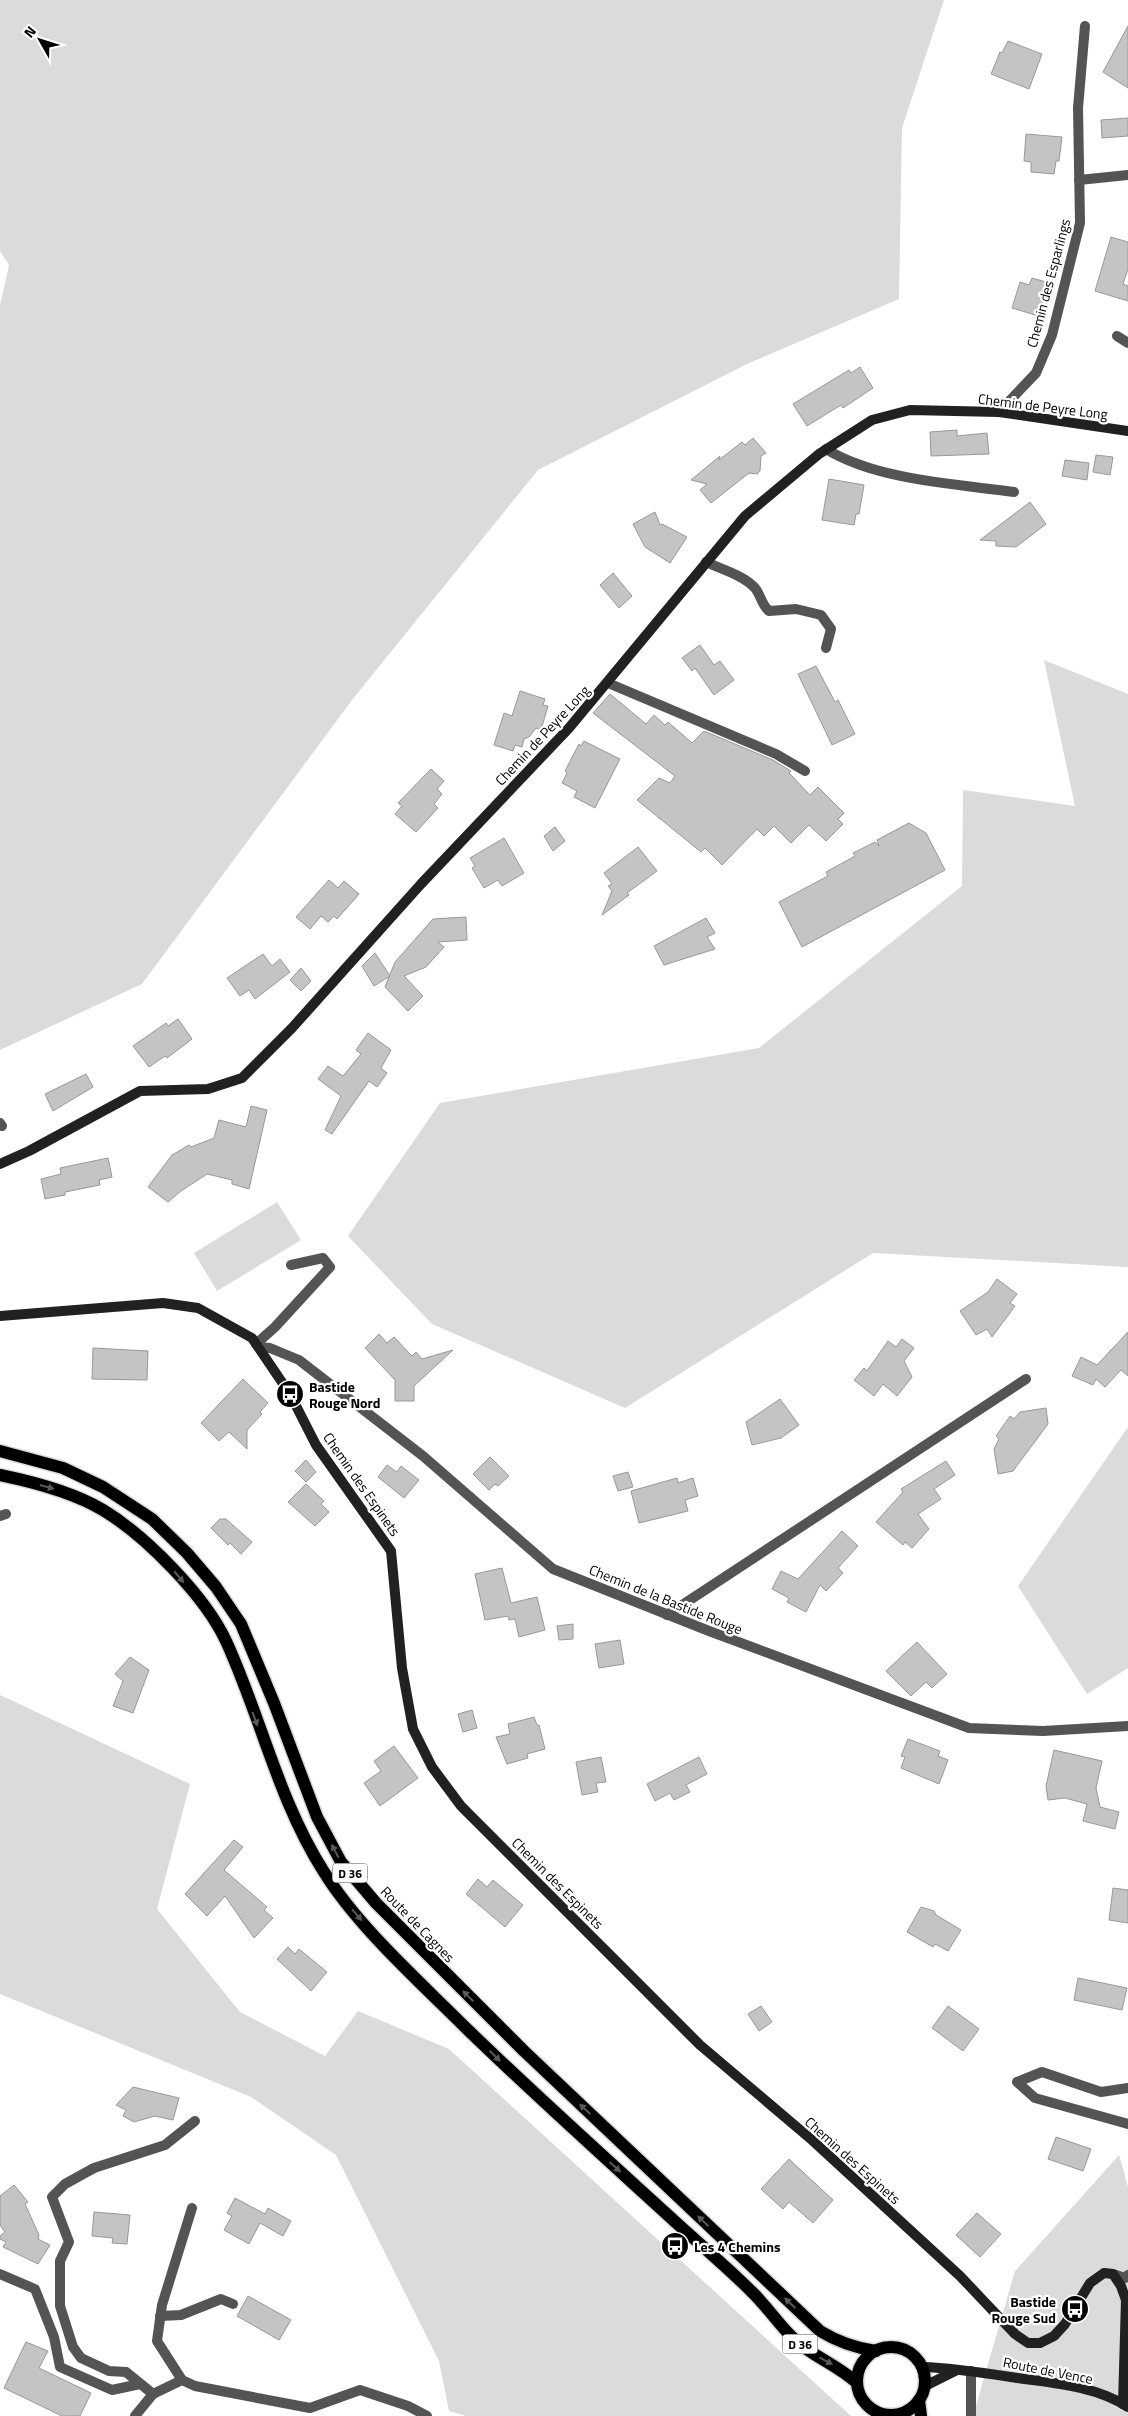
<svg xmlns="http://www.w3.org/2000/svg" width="1128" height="2416" viewBox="0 0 1128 2416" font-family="'Titillium Web',sans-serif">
  <rect width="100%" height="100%" fill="#fff"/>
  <g fill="#dbdbdb">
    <polygon points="0,0 944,0 902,128 899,299 747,364 538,470 352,700 142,984 0,1050 0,305 9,265 0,251"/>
    <polygon points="1044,660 1128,694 1128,1267 873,1253 625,1408 432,1324 348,1236 440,1103 759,1048 962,886 963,790 1075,806"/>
    <polygon points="277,1202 301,1240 217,1291 194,1253"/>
    <polygon points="1128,1427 1128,1668 1087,1694 1018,1586"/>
    <polygon points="0,1695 190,1784 157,1909 240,2012 325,2056 358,2011 449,2049 851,2416 466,2416 449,2411 439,2361 336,2155 251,2097 0,1994"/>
    <polygon points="1119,2155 1128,2187 1128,2416 973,2416 1015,2271"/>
  </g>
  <g fill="#c4c4c4" stroke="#989898">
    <polygon points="1128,26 1128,88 1103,72"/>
    <polygon points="1008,41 1042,54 1029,89 991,74 1000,52 1002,53"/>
    <polygon points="1128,118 1128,136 1102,138 1101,120"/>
    <polygon points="1026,134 1062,137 1059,161 1056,161 1054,174 1031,172 1031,162 1024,161"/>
    <polygon points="1111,237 1128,242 1128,269 1123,284 1128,286 1128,301 1095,291"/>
    <polygon points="1032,278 1053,284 1042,317 1012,308 1020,282 1029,285"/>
    <polygon points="860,367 873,388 843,408 841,405 807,426 793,404 849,370 851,373"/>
    <polygon points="957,430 957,436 987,433 989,454 931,456 930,432"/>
    <polygon points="753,438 766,453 761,456 760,471 757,474 749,473 711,503 700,490 707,484 691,480 720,456 719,460 742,442 745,445"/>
    <polygon points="1096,455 1113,457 1110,475 1093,472"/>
    <polygon points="1065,460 1089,463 1087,480 1062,476"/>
    <polygon points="829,479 864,485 859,514 856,514 854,525 822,520"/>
    <polygon points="1030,502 1046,524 1016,547 996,546 996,541 980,540"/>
    <polygon points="655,512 660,525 662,524 687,537 670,563 645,547 633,524"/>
    <polygon points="613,573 632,596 619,608 600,585"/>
    <polygon points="700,645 714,665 720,661 734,680 714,695 695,668 692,671 682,658"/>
    <polygon points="816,666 835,702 838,700 855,734 832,745 798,674"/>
    <polygon points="520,691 545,699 543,705 548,706 541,730 536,728 529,737 524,739 522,747 515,745 513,751 494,745 504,713 512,716"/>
    <polygon points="610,694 646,724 654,715 665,725 668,722 692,743 704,731 773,760 791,771 789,773 810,795 818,787 844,813 838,819 843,824 826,841 809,825 791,843 774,826 764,836 757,829 722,865 705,848 701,852 637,800 659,778 670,783 675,776 593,713"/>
    <polygon points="584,741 620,759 595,808 574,797 577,791 562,783 567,773 565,771 579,744 581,746"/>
    <polygon points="431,769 444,781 437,789 442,794 434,804 438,808 416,832 395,814 402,806 398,803"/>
    <polygon points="909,823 926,833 945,870 802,947 779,902 828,876 826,872 855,856 853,853 875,842 879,846 877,840"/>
    <polygon points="555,827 565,841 553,851 544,836"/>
    <polygon points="504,838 524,873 502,886 498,880 484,888 472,868 475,866 470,858"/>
    <polygon points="638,847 657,871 627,893 629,895 602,915 612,891 608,886 612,884 604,873"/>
    <polygon points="329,880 338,888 344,881 359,894 337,919 334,916 328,922 321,916 310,929 296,917"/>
    <polygon points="466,917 467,940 438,942 444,947 426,967 404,976 423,996 408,1011 385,987 395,962 433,919"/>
    <polygon points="706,918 715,933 707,937 715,949 664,965 654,946"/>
    <polygon points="375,953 390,976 374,986 362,966"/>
    <polygon points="263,954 272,966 280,959 290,972 255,999 249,990 240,996 227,978"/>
    <polygon points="301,968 311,981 301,991 290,980"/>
    <polygon points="178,1019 192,1039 167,1058 165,1056 149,1067 133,1046 166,1023 168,1026"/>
    <polygon points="368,1033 391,1050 381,1068 387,1073 377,1087 369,1081 332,1134 325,1130 341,1096 318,1079 328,1066 343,1076 361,1054 356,1050"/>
    <polygon points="86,1074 93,1087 53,1111 45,1094"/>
    <polygon points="251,1106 267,1110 249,1189 232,1184 232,1180 207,1174 181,1191 168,1202 148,1187 172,1155 189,1145 191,1147 214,1138 219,1120 246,1127"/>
    <polygon points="108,1158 112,1177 99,1180 100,1185 65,1192 65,1195 45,1199 41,1179 61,1174 60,1168"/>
    <polygon points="997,1279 1017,1294 1010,1303 1015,1306 992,1337 987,1329 976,1335 960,1311 988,1292"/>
    <polygon points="1128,1332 1128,1376 1121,1370 1105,1387 1096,1379 1093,1385 1072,1376 1081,1357 1097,1365"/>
    <polygon points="379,1334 387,1343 394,1337 412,1356 416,1352 422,1359 453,1350 414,1386 414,1401 395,1401 395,1380 365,1348"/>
    <polygon points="902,1339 914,1348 904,1361 912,1377 897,1396 883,1384 874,1396 854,1380 864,1368 867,1371 888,1341 896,1347"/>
    <polygon points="93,1348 148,1351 147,1380 92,1379"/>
    <polygon points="243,1379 268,1403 260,1412 262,1414 247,1430 247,1449 229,1432 219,1441 201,1423"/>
    <polygon points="780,1399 799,1425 781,1438 752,1445 746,1422"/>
    <polygon points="1046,1408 1048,1424 1013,1471 998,1474 994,1449 999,1439 996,1436 1010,1416 1014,1419 1020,1412"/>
    <polygon points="490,1457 509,1476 498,1486 495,1484 489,1490 473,1474"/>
    <polygon points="306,1460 316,1472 306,1482 295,1471"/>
    <polygon points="946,1461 955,1475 934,1489 941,1499 918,1514 929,1529 912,1548 905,1542 903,1545 876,1522 903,1492 901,1489"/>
    <polygon points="387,1465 397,1472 401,1466 419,1480 404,1498 378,1477"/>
    <polygon points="628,1472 633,1487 618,1491 613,1476"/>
    <polygon points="677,1478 678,1483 693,1478 698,1496 685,1500 688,1511 639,1523 631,1491"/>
    <polygon points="306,1484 324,1501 321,1504 329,1512 315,1526 288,1502"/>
    <polygon points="220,1519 226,1519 252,1542 241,1554 230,1543 228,1545 211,1528"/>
    <polygon points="842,1531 858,1546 838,1568 843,1573 826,1591 820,1585 806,1612 787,1602 789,1598 772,1589 781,1571 798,1579"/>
    <polygon points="502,1568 511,1603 537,1597 545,1630 519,1637 515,1619 509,1620 508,1616 485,1620 475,1574"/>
    <polygon points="573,1624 573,1639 559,1640 557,1626"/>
    <polygon points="620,1640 624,1664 599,1668 595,1644"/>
    <polygon points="917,1642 947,1674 932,1688 926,1682 911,1696 886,1671"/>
    <polygon points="130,1657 149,1670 133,1713 113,1706 123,1681 115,1674"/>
    <polygon points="472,1710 477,1728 463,1732 458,1714"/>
    <polygon points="534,1717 537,1725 539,1725 545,1749 527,1754 528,1758 507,1764 496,1737 510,1734 508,1724"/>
    <polygon points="908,1739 940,1751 938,1756 948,1760 939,1784 901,1768 905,1757 901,1756"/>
    <polygon points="394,1746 418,1778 380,1806 364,1783 381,1771 374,1761"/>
    <polygon points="1054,1750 1102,1761 1096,1788 1100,1807 1119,1812 1115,1829 1083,1821 1087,1804 1065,1798 1048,1800 1046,1786"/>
    <polygon points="601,1757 606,1782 596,1783 598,1792 582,1795 576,1762"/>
    <polygon points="699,1757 707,1774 686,1785 690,1792 674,1800 670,1793 655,1801 647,1784"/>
    <polygon points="234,1840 243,1847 224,1870 267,1907 264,1910 273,1918 254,1938 225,1896 207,1916 185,1894"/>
    <polygon points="478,1879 487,1887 493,1880 523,1905 505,1927 466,1894"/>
    <polygon points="1113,1888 1128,1890 1128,1923 1109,1920"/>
    <polygon points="921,1907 934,1911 936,1915 961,1930 948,1951 935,1944 933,1947 907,1932"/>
    <polygon points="288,1947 295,1954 299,1949 327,1972 311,1991 277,1959"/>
    <polygon points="1078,1978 1127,1988 1122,2010 1074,2000"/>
    <polygon points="761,2006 772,2022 759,2031 748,2014"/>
    <polygon points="948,2006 979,2029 963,2051 932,2028"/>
    <polygon points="133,2087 179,2098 173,2120 155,2116 134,2122 123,2116 126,2110 116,2105"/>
    <polygon points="1056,2137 1091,2149 1083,2171 1048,2159"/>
    <polygon points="789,2159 833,2200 813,2223 789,2202 783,2209 761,2189"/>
    <polygon points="14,2185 28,2202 25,2204 39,2235 38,2239 50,2245 38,2264 3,2247 6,2242 0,2239 0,2236 5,2232 0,2225 0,2196"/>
    <polygon points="235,2198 265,2214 268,2208 291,2221 283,2236 260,2223 249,2244 224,2230 232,2216 227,2213"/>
    <polygon points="94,2212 130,2215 127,2244 112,2243 113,2238 92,2236"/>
    <polygon points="977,2213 1001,2234 980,2257 956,2235"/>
    <polygon points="248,2296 291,2320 279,2340 237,2316"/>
    <polygon points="26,2342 48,2351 39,2368 91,2393 80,2416 62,2416 4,2388"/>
  </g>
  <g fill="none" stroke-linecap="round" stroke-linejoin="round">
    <g stroke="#dbdbdb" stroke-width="15">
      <g id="primary">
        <path d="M0,1451L63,1468L103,1487L152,1519L187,1553L216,1587L241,1624L274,1703L317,1817L341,1862L376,1903L524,2051L820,2331C838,2342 855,2348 876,2351"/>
        <path d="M0,1475C34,1482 73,1492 103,1510C146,1536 205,1596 226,1641C261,1717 278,1800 324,1872C358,1927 420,1982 467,2029C533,2093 602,2155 670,2217C697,2242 725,2265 751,2291C767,2306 778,2324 794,2339C813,2357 838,2365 857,2383"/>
        <circle cx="891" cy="2381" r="34"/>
        <polyline points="919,2400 921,2416"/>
      </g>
    </g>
    <g stroke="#545454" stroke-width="10">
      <polyline points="1079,180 1128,175"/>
      <polyline points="1117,336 1128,343"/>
      <path d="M826,449C876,480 956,484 1014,492"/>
      <path d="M706,562C721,569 743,575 755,588C761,595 761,604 769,611L796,609L821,615L831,629L826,648"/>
      <polyline points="608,683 776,754 805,771"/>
      <polyline points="0,1123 2,1126"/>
      <polyline points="256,1344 275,1327 330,1267 323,1258 291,1265"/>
      <polyline points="0,1516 6,1514"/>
      <polyline points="0,2274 35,2289 54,2337 60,2367 112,2390 140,2384"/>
      <polyline points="160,2316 181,2315 221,2299 233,2304"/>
      <polyline points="182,2380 157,2341 162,2305 192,2208"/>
      <polyline points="153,2394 126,2372 109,2371 81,2358 73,2347 60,2306 60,2261 69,2242 52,2197 65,2184 94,2168 165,2145 195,2121"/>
    </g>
    <g stroke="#545454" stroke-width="10">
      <polyline points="999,412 1036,373 1052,335 1080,223 1078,108 1085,26"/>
      <polyline points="259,1347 270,1348 299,1360 423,1456 553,1569 709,1631 969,1728 1043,1731 1128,1726"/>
      <polyline points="667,1615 1026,1379"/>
      <polyline points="1128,2088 1101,2092 1042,2072 1017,2082 1035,2098 1128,2124"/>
      <polyline points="1113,2274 1125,2278 1128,2275"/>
      <polyline points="971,2371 971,2416"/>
      <polyline points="135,2416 153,2394 182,2380 195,2386 310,2408 360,2390 408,2406 427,2416"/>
    </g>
    <g stroke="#212121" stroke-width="10">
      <polyline points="0,1164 29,1151 140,1091 208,1089 242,1078 292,1028 421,884 569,728 745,516 819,454 872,420 910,410 999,412 1128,431"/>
      <polyline points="0,1316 163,1303 198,1308 252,1338 290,1394 316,1445 391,1551 402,1668 413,1729 432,1767 461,1806 700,2045 812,2140 960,2276 1015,2334 1028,2343 1040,2343 1054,2336 1065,2324 1090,2283 1104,2273 1113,2274 1121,2286 1126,2300 1123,2404"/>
      <path d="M922,2367C955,2368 985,2373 1017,2378C1054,2383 1096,2386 1128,2407"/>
      <polyline points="925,2386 957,2370"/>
    </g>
    <use href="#primary" stroke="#000" stroke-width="12"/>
  </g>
  <defs><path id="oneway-solid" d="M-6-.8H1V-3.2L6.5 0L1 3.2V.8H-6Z" transform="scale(1.25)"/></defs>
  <g fill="#595959">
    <use href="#oneway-solid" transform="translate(47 1487) rotate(15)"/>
    <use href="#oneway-solid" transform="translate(179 1577) rotate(50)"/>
    <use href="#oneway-solid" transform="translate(255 1719) rotate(70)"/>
    <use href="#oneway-solid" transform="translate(335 1851) rotate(-118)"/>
    <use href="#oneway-solid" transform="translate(357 1915) rotate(49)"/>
    <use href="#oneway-solid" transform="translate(468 1996) rotate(-135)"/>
    <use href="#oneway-solid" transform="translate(495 2056) rotate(45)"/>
    <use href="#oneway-solid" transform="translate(585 2109) rotate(-137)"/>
    <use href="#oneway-solid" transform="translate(615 2167) rotate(42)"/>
    <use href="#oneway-solid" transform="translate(703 2221) rotate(-136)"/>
    <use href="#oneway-solid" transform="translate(790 2303) rotate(-137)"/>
    <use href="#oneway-solid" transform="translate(826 2361) rotate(28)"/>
  </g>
  <defs>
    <g id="bus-disc" transform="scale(1.4375)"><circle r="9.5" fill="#000" stroke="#fff"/><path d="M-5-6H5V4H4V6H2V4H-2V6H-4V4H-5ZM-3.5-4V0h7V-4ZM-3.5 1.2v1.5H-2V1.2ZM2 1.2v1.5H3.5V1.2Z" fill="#fff"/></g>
  </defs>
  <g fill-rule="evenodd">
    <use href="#bus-disc" x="290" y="1394"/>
    <use href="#bus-disc" x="675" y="2246"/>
    <use href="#bus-disc" x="1075" y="2309"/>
  </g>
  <g text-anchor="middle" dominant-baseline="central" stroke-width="4.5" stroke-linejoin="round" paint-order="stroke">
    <g fill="#fff" stroke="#4c4c4c" stroke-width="1">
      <rect x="332.5" y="1863.5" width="35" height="19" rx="4"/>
      <rect x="782.5" y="2334.5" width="35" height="19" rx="4"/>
    </g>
    <g font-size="12" font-weight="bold" fill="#000">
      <text x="350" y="1873">D 36</text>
      <text x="800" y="2344">D 36</text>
    </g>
    <g font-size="14" fill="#000" stroke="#fff">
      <text transform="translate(1048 283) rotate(-75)">Chemin des Esparlings</text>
      <text transform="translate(1043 406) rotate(7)">Chemin de Peyre Long</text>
      <text transform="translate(542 735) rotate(-47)">Chemin de Peyre Long</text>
      <text transform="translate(362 1484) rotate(55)">Chemin des Espinets</text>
      <text transform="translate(666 1599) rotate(22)">Chemin de la Bastide Rouge</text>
      <text transform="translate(558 1883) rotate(45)">Chemin des Espinets</text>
      <text transform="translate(418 1924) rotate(46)">Route de Cagnes</text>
      <text transform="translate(853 2160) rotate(42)">Chemin des Espinets</text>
      <text transform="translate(1048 2370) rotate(11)">Route de Vence</text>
    </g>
    <g font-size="14" font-weight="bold" fill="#000" stroke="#fff" text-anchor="start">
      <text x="309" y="1386">Bastide<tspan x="309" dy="16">Rouge Nord</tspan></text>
      <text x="694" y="2246">Les 4 Chemins</text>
      <text x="1056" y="2301" text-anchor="end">Bastide<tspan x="1056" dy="16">Rouge Sud</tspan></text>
    </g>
  </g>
  <g transform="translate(40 40) rotate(309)" stroke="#ffffff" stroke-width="4" paint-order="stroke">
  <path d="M0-4L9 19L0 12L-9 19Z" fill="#000000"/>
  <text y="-8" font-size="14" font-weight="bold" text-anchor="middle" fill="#000000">N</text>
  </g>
</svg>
